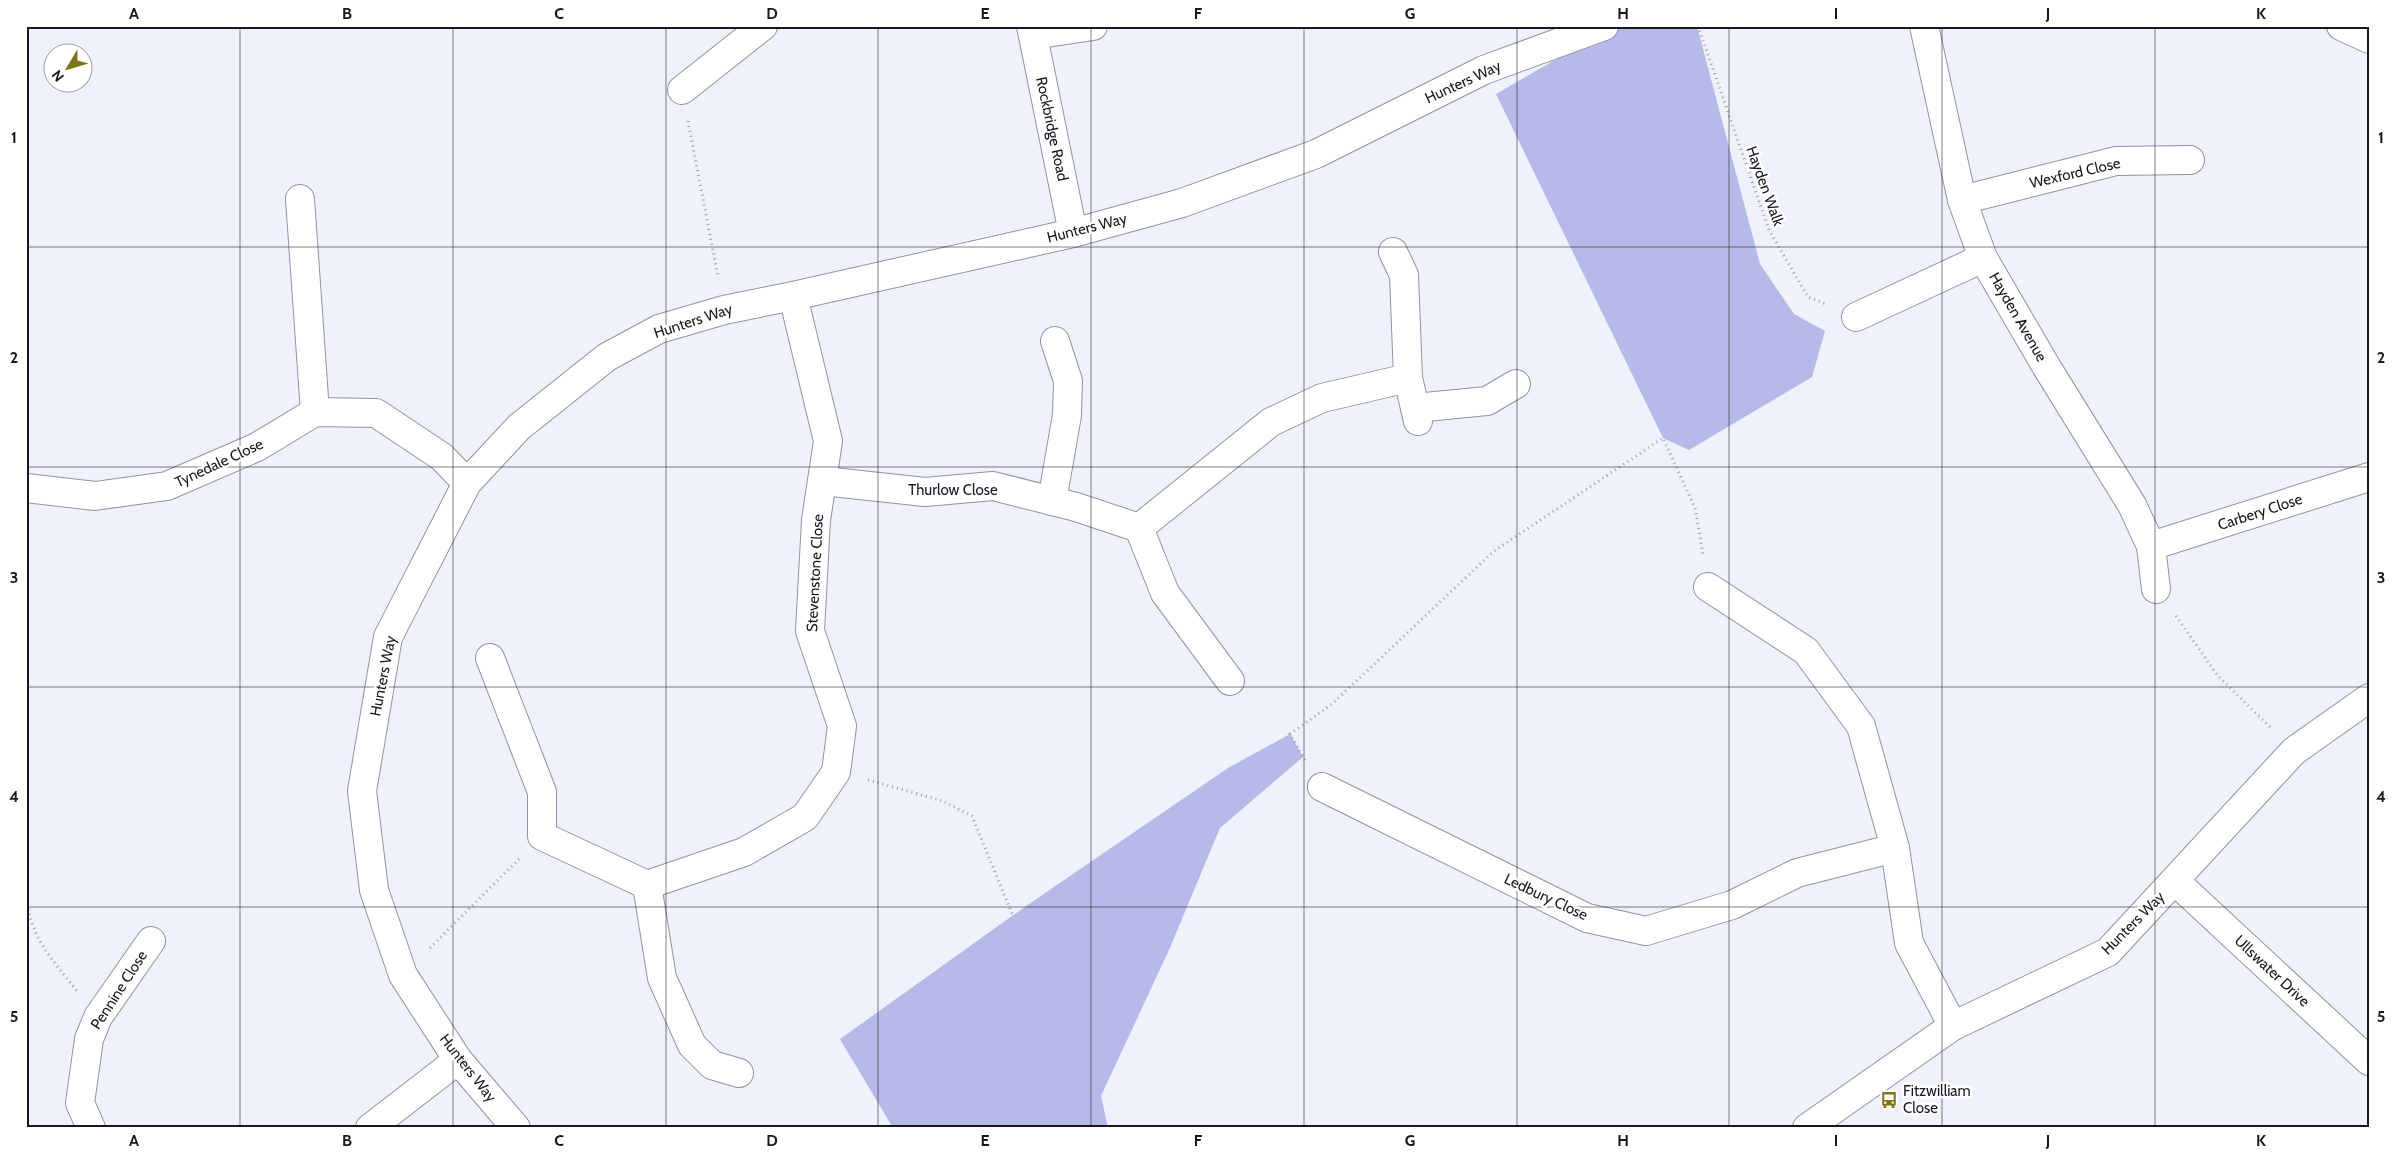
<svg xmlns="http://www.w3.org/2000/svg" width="2395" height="1154" viewBox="0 0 2395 1154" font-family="Cabin,sans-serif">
  <rect width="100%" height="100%" fill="#eff1fd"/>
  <g fill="#b6bae8">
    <polygon points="1614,26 1697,26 1760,264 1794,314 1825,331 1812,377 1689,450 1663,438 1496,94"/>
    <polygon points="1290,734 1303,757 1220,828 1169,950 1101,1096 1108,1128 893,1128 840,1039 1029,904 1228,768"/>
  </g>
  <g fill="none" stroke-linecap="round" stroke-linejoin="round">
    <g stroke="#9193a6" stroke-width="30">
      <g id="minor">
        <polyline points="1031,26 1073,233"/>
        <polyline points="1924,26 1962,200 1983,258 2046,366 2132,505 2151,546 2156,589"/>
        <polyline points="2341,26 2369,39"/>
        <polyline points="1033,35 1093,26"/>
        <polyline points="682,90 763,26"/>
        <polyline points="300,199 315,412"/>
        <polyline points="1962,200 2116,161 2190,160"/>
        <polyline points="1393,252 1404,275 1408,378 1418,421"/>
        <polyline points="1856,317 1983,258"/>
        <polyline points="1415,408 1487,401 1516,384"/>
        <polyline points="823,481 925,492 993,486 1076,507 1139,528 1271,422 1322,398 1408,378"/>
        <polyline points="26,488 95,496 167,486 257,447 315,412 376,413 442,457 467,483"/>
        <polyline points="1052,501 1067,415 1068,381 1055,341"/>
        <polyline points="1139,528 1165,593 1230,681"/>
        <polyline points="2151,546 2369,477"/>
        <polyline points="1708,587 1806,651 1861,726 1895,848 1909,943 1953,1026"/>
        <polyline points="490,658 542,792 542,836 647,885 744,852 805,817 836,772 842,726 810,631 816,520 828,441 793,296"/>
        <polyline points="1322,787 1587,918 1646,931 1732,905 1797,873 1895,848"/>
        <polyline points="2175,881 2369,1061"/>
        <polyline points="647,885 662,978 692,1045 712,1065 739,1073"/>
        <polyline points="91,1128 80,1103 89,1039 98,1017 151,941"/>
        <polyline points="370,1128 458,1060"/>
        <polyline points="516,1128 458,1060 403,975 374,890 362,791 388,637 467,483 519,427 607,357 659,329 724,310 793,296 1073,233 1182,203 1316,154 1484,70 1604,26"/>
        <polyline points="1807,1128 1953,1026 2108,952 2294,751 2369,698"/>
      </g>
    </g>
    <g stroke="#9d9ea9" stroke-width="3" stroke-dasharray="1 4" stroke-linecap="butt">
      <polyline points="1698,26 1769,230 1808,297 1826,304"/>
      <polyline points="688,121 718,277"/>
      <polyline points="2176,616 2218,676 2270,727"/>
      <polyline points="1305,760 1290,734 1332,704 1494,551 1663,438 1695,508 1703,554"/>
      <polyline points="868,780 943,801 972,816 1013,916"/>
      <path d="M26,894C30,938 51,958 77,991"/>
      <polyline points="430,948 519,859"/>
    </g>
    <use href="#minor" stroke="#fff" stroke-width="28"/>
  </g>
  <path fill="none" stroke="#181920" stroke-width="1" stroke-opacity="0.55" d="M240,26V1128M453,26V1128M666,26V1128M878,26V1128M1091,26V1128M1304,26V1128M1517,26V1128M1729,26V1128M1942,26V1128M2155,26V1128M26,247H2369M26,467H2369M26,687H2369M26,907H2369"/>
  <defs>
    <g id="bus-bare" transform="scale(1.35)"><path d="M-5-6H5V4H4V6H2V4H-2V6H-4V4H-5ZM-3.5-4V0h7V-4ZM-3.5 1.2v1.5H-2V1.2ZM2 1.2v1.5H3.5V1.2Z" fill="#807315" stroke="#fff" stroke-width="2.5" paint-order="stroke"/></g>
  </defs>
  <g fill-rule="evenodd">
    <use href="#bus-bare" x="1889" y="1100"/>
  </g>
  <g text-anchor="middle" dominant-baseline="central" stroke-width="5" stroke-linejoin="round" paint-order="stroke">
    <g font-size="15" fill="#181920" stroke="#fff">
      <text transform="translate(1463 82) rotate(-25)">Hunters Way</text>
      <text transform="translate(1052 129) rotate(78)">Rockbridge Road</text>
      <text transform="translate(2075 173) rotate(-13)">Wexford Close</text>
      <text transform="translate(1765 186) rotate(70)">Hayden Walk</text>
      <text transform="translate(1087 228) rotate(-14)">Hunters Way</text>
      <text transform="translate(2018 317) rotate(60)">Hayden Avenue</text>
      <text transform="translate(693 321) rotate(-18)">Hunters Way</text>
      <text transform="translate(219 463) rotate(-25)">Tynedale Close</text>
      <text x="953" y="490">Thurlow Close</text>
      <text transform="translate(2260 512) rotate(-18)">Carbery Close</text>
      <text transform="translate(815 573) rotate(-87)">Stevenstone Close</text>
      <text transform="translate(383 676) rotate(-79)">Hunters Way</text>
      <text transform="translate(1546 897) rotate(25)">Ledbury Close</text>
      <text transform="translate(2133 923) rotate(-45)">Hunters Way</text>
      <text transform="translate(2272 971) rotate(43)">Ullswater Drive</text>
      <text transform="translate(119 990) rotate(-57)">Pennine Close</text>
      <text transform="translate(468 1068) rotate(52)">Hunters Way</text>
    </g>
    <g font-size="15" fill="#181920" stroke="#fff" text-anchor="start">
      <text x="1903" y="1091">Fitzwilliam<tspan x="1903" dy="17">Close</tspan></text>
    </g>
  </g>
  <rect width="2395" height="1154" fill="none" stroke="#ffffff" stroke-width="55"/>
  <g transform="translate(68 68) rotate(232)"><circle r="24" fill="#ffffff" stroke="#a3a3a6"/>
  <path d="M0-4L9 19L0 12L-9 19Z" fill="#807315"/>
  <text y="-8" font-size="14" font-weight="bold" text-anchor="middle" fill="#181920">N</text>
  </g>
  <rect x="28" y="28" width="2340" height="1098" fill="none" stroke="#181920" stroke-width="2"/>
  <g font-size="16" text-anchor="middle" font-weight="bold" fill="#181920">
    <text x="134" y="19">A</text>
    <text x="347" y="19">B</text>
    <text x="559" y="19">C</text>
    <text x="772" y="19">D</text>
    <text x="985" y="19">E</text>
    <text x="1198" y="19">F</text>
    <text x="1410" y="19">G</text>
    <text x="1623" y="19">H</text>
    <text x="1836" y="19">I</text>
    <text x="2048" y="19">J</text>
    <text x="2261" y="19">K</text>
    <text x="14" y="143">1</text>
    <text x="2381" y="143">1</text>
    <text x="14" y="363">2</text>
    <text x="2381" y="363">2</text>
    <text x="14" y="583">3</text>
    <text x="2381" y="583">3</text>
    <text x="14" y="802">4</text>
    <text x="2381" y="802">4</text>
    <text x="14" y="1022">5</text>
    <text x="2381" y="1022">5</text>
    <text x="134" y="1146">A</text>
    <text x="347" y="1146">B</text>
    <text x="559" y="1146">C</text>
    <text x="772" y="1146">D</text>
    <text x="985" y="1146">E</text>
    <text x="1198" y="1146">F</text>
    <text x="1410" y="1146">G</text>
    <text x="1623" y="1146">H</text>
    <text x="1836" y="1146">I</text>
    <text x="2048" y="1146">J</text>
    <text x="2261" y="1146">K</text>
  </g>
</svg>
